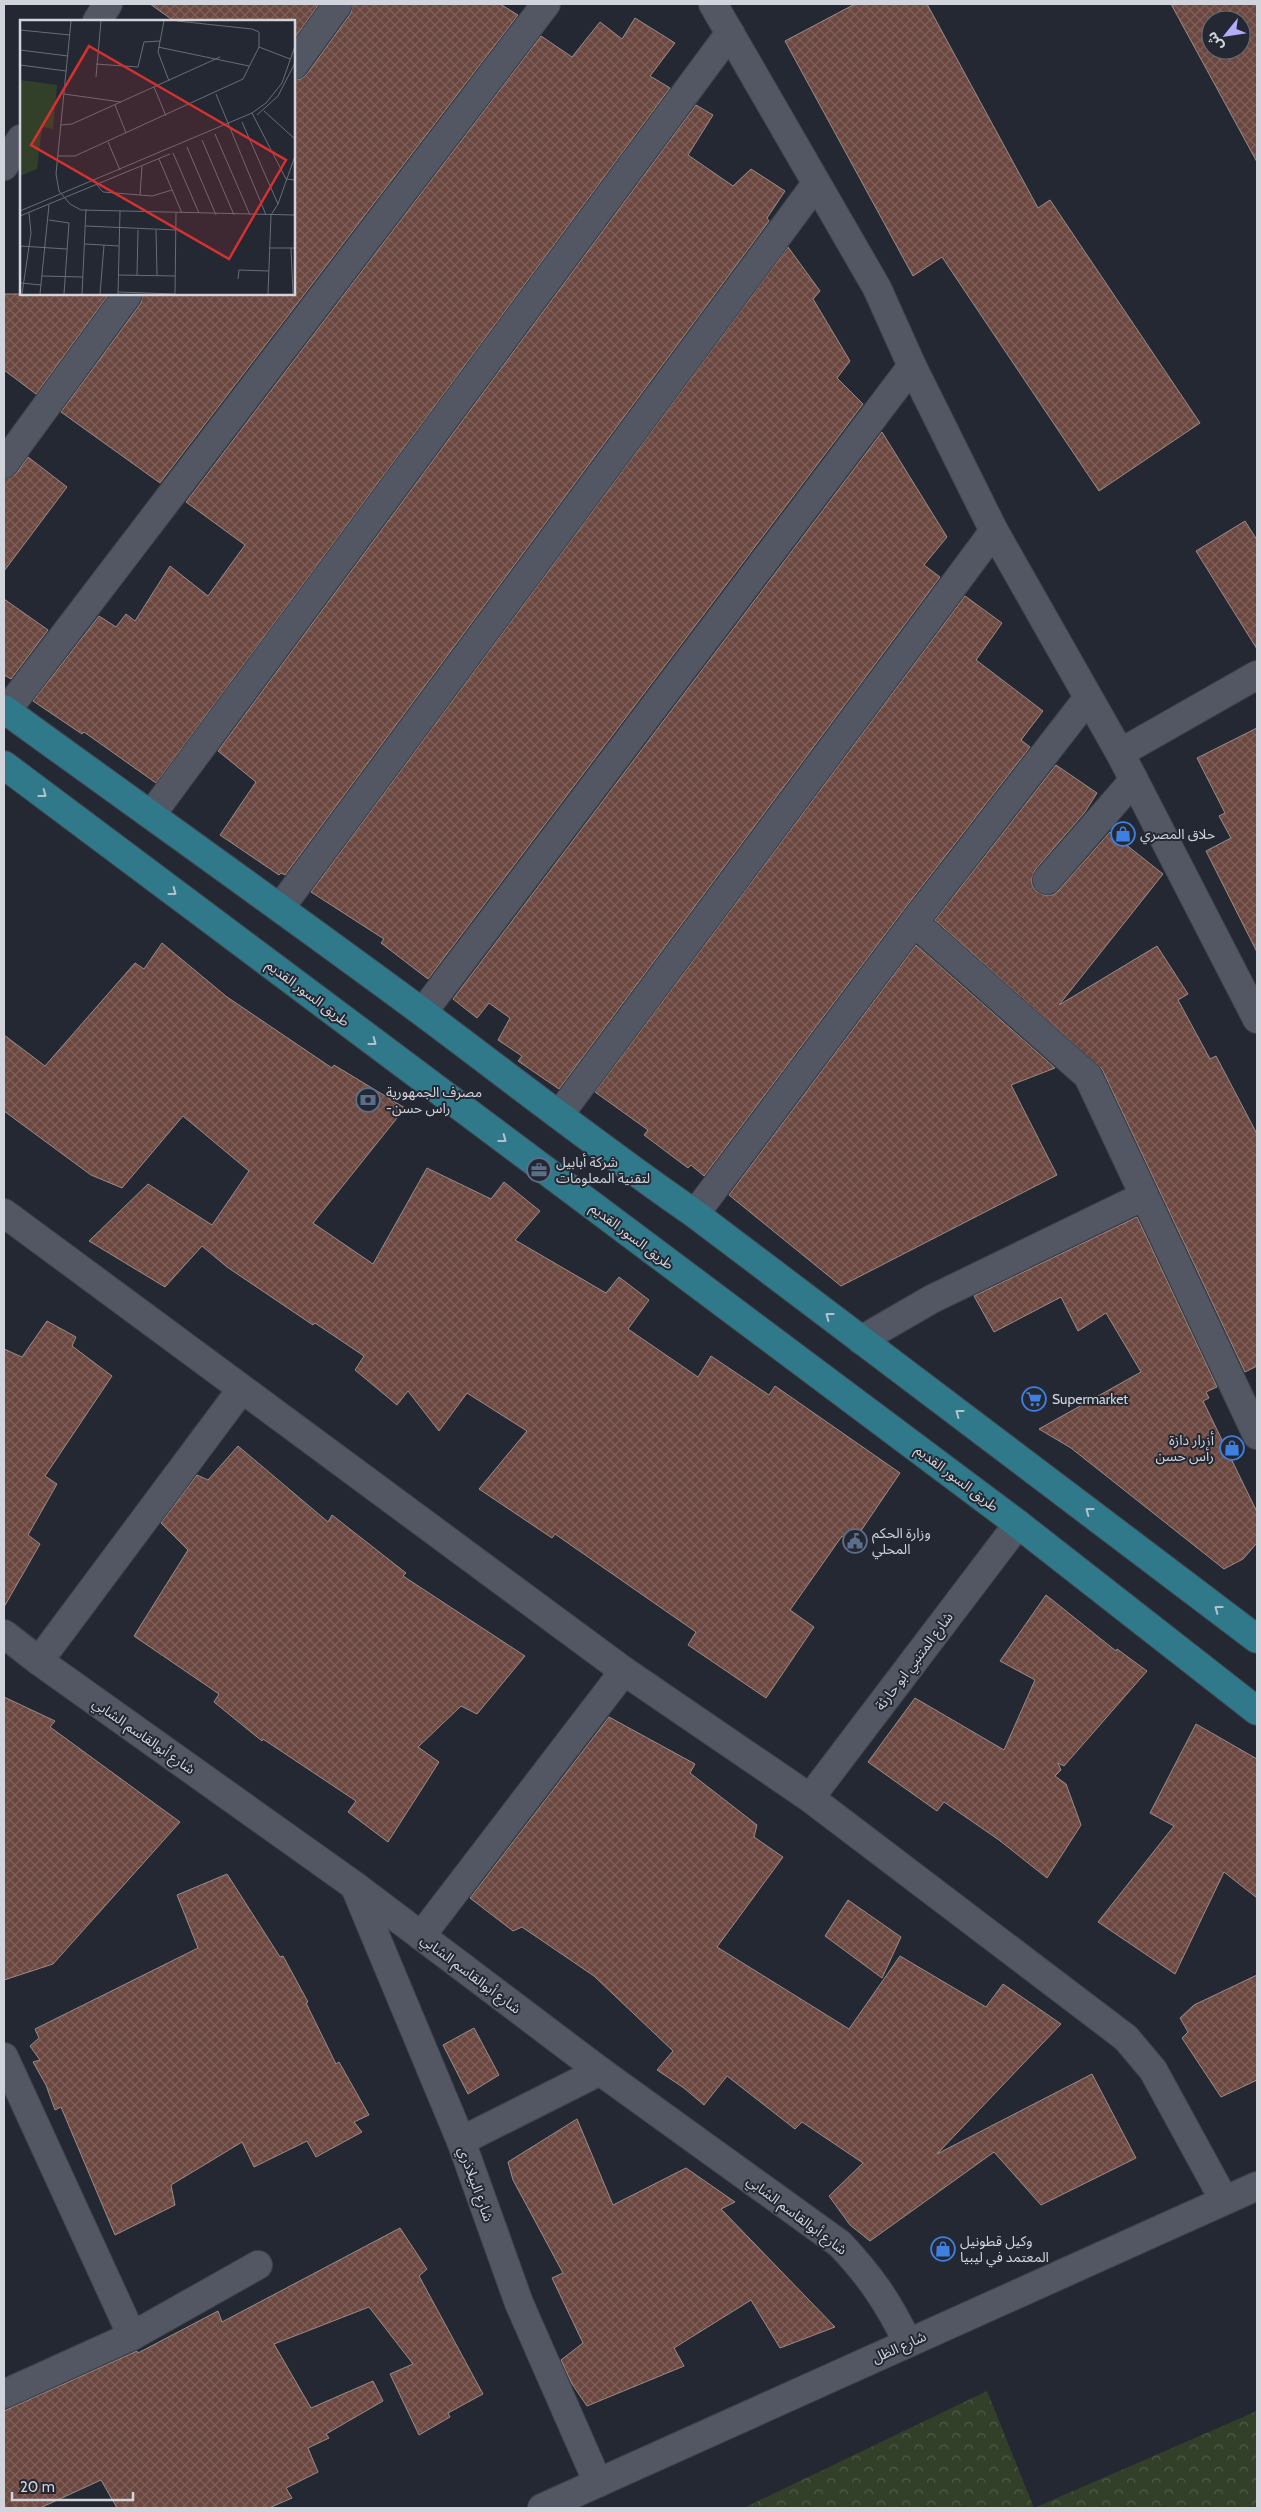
<svg xmlns="http://www.w3.org/2000/svg" width="1261" height="2512" viewBox="0 0 1261 2512" font-family="Cabin,'Noto Sans Arabic',sans-serif">
  <defs>
    <pattern id="forest-crowns" width="20" height="18" patternUnits="userSpaceOnUse" patternTransform="scale(1.25)"><rect width="20" height="18" fill="#334029"/><path d="M2 6a3 3 0 1 1 6 0M12 15a3 3 0 1 1 6 0" fill="none" stroke="#505b47"/></pattern>
    <pattern id="building-cross-hatch" width="8" height="8" patternUnits="userSpaceOnUse" patternTransform="scale(1.25)"><rect width="8" height="8" fill="#6b4740"/><path d="M0 0l8 8M0 8l8-8" fill="none" stroke="#7f615b"/></pattern>
  </defs>
  <rect width="100%" height="100%" fill="#242833"/>
  <polygon fill="url(#forest-crowns)" points="987,2391 1034,2508 1257,2411 1257,2508 744,2508"/>
  <g fill="url(#building-cross-hatch)" stroke="#9b8b87" fill-rule="evenodd">
    <polygon points="150,4 319,4 294,39 294,21 174,21"/>
    <polygon points="353,4 500,4 518,15 160,483 61,412 141,303 143,294 294,294 294,80 301,79 307,74 351,13"/>
    <polygon points="855,4 927,4 1038,208 1050,200 1200,423 1099,491 942,257 913,276 785,41"/>
    <path d="M1171,4H1257V162ZM1211,20H1241V50H1211Z"/>
    <polygon points="635,18 675,43 650,76 670,88 156,783 84,732 82,734 33,701 99,616 116,627 126,614 135,621 170,566 208,596 245,545 186,502 541,36 572,57 600,22 622,39"/>
    <polygon points="696,105 713,115 688,155 733,186 751,169 785,191 767,218 769,221 285,875 281,873 279,875 220,835 256,782 218,751"/>
    <polygon points="788,247 820,291 813,299 850,361 837,378 863,404 428,979 381,943 384,939 311,892"/>
    <polygon points="4,294 109,294 36,394 4,370"/>
    <polygon points="882,432 947,537 924,565 940,577 559,1089 518,1061 522,1056 498,1040 510,1018 489,1003 477,1018 453,999"/>
    <polygon points="28,457 67,487 4,571 4,479 16,474"/>
    <polygon points="1245,521 1257,540 1257,649 1196,551"/>
    <polygon points="965,596 1002,623 976,660 1043,711 1021,740 1030,747 902,912 704,1176 691,1165 688,1168 644,1135 648,1130 595,1092"/>
    <polygon points="4,599 48,630 11,679 4,675"/>
    <polygon points="1257,728 1257,952 1206,851 1231,838 1219,816 1225,813 1197,758"/>
    <polygon points="1056,765 1097,793 1085,812 1035,870 1032,878 1032,885 1036,891 1044,895 1053,895 1058,891 1110,832 1163,874 1059,1005 1157,946 1188,994 1178,1000 1210,1059 1216,1056 1257,1134 1257,1366 1245,1372 1102,1069 935,920"/>
    <polygon points="162,943 227,997 332,1068 334,1065 405,1108 313,1223 373,1264 427,1168 491,1199 504,1182 540,1211 515,1240 606,1293 619,1277 649,1300 628,1329 698,1377 711,1356 769,1395 775,1386 900,1473 854,1541 842,1536 790,1610 814,1627 766,1698 688,1645 696,1632 555,1534 552,1538 479,1489 527,1431 467,1393 439,1431 408,1391 397,1405 355,1370 364,1356 315,1323 313,1325 227,1267 202,1246 165,1287 89,1241 148,1184 212,1225 249,1171 183,1116 122,1188 91,1175 4,1111 4,1035 45,1066 135,963 144,969"/>
    <polygon points="916,945 1055,1068 1011,1085 1057,1175 841,1286 729,1195"/>
    <polygon points="1137,1217 1217,1387 1206,1392 1209,1398 1203,1401 1257,1512 1257,1543 1243,1559 1224,1569 1071,1448 1039,1429 1141,1372 1106,1313 1078,1331 1061,1297 994,1332 974,1296"/>
    <polygon points="47,1321 76,1337 72,1346 112,1376 45,1476 57,1484 28,1535 40,1544 4,1607 4,1349 22,1357"/>
    <polygon points="238,1446 328,1522 332,1515 406,1573 403,1576 525,1656 477,1714 461,1706 418,1747 439,1762 388,1842 348,1812 356,1801 263,1739 262,1741 214,1702 219,1694 134,1636 188,1550 161,1523 197,1475 208,1480"/>
    <polygon points="1046,1595 1116,1651 1117,1649 1147,1671 1064,1766 1058,1763 1061,1770 1055,1776 1066,1784 1081,1825 1047,1878 999,1840 944,1802 937,1811 868,1762 915,1698 1004,1750 1035,1680 1000,1661"/>
    <polygon points="4,1697 55,1721 50,1727 180,1822 53,1964 4,1980"/>
    <polygon points="609,1717 695,1764 690,1773 757,1825 754,1837 783,1857 717,1947 849,2029 900,1956 986,2007 1003,1984 1061,2024 937,2154 1092,2074 1136,2158 1041,2205 994,2152 870,2241 850,2225 829,2196 863,2163 802,2122 795,2129 727,2076 704,2105 684,2088 657,2070 673,2051 594,1976 522,1927 513,1931 470,1898"/>
    <polygon points="1196,1724 1257,1759 1257,1898 1224,1872 1175,1974 1098,1922 1174,1826 1150,1813"/>
    <polygon points="227,1874 280,1957 283,1956 308,2002 306,2003 336,2064 339,2062 369,2115 354,2122 362,2132 316,2157 307,2141 254,2167 242,2142 171,2185 175,2205 115,2235 61,2107 55,2110 46,2085 33,2062 40,2060 30,2046 39,2038 35,2029 198,1948 177,1895"/>
    <polygon points="848,1900 901,1937 882,1978 825,1936"/>
    <polygon points="1257,1975 1257,2080 1221,2097 1182,2038 1188,2032 1180,2018 1194,2005"/>
    <polygon points="474,2028 499,2075 468,2094 443,2045"/>
    <polygon points="577,2119 613,2205 686,2168 735,2202 721,2209 835,2327 780,2348 751,2300 674,2348 684,2366 587,2406 572,2384 561,2360 583,2343 552,2278 563,2273 513,2180 508,2162"/>
    <polygon points="400,2228 427,2269 419,2276 483,2394 448,2413 450,2417 419,2435 390,2374 413,2364 369,2307 274,2344 311,2408 373,2381 383,2401 326,2434 329,2438 308,2448 318,2472 286,2488 292,2498 269,2508 117,2508 101,2480 40,2508 4,2508 4,2411 137,2351 138,2353 218,2311 222,2322"/>
  </g>
  <g fill="none" stroke-linecap="round" stroke-linejoin="round">
    <g stroke="#40444c" stroke-width="30">
      <g id="minor">
        <polyline points="713,4 877,288 912,366 994,531 1120,753 1257,1019"/>
        <polyline points="97,21 108,4"/>
        <polyline points="294,65 338,4"/>
        <polyline points="4,166 21,139"/>
        <polyline points="4,464 128,294"/>
        <polyline points="4,714 546,4"/>
        <polyline points="1120,753 1257,675"/>
        <polyline points="151,815 730,33"/>
        <polyline points="1047,880 1134,780"/>
        <polyline points="280,908 816,184"/>
        <polyline points="914,922 1088,1076 1257,1435"/>
        <polyline points="423,1012 912,366"/>
        <polyline points="559,1115 994,531"/>
        <polyline points="4,1213 624,1671 810,1798 1126,2038 1153,2070 1224,2200"/>
        <polyline points="695,1214 914,922 1088,698"/>
        <polyline points="861,1340 932,1299 1144,1196"/>
        <path d="M4,1634L39,1661L355,1886L600,2071L840,2244C871,2277 888,2302 908,2343"/>
        <polyline points="39,1661 241,1390"/>
        <polyline points="810,1798 1018,1524"/>
        <polyline points="355,1887 461,2141 519,2303 598,2483"/>
        <polyline points="421,1936 624,1671"/>
        <polyline points="4,2057 132,2336"/>
        <polyline points="461,2141 600,2071"/>
        <polyline points="4,2394 132,2336 258,2265"/>
        <polyline points="542,2508 1257,2186"/>
      </g>
    </g>
    <g stroke="#40444c" stroke-width="30">
      <g id="major">
        <path d="M4,709C143,810 284,910 422,1012C513,1080 602,1150 695,1214L1257,1639"/>
        <polyline points="4,765 1018,1524 1257,1711"/>
      </g>
    </g>
    <use href="#minor" stroke="#525763" stroke-width="28"/>
    <use href="#major" stroke="#30798b" stroke-width="28"/>
  </g>
  <defs><path id="oneway-chevron" d="M-2-3.5L2.5 0L-2 3.5" fill="none" stroke-width="1.6" stroke-linecap="round" stroke-linejoin="round" transform="scale(1.25)"/></defs>
  <g stroke="#b1c2cb">
    <use href="#oneway-chevron" transform="translate(43 794) rotate(37)"/>
    <use href="#oneway-chevron" transform="translate(173 892) rotate(37)"/>
    <use href="#oneway-chevron" transform="translate(373 1042) rotate(37)"/>
    <use href="#oneway-chevron" transform="translate(503 1139) rotate(37)"/>
    <use href="#oneway-chevron" transform="translate(829 1316) rotate(-143)"/>
    <use href="#oneway-chevron" transform="translate(959 1413) rotate(-143)"/>
    <use href="#oneway-chevron" transform="translate(1089 1511) rotate(-143)"/>
    <use href="#oneway-chevron" transform="translate(1218 1609) rotate(-143)"/>
  </g>
  <defs>
    <g id="shop-ring" transform="scale(1.25)"><circle r="9.5" fill="#242833" stroke="#3f7fe0" stroke-width="1.5"/><path d="M-5-2.5h2.3a2.7 3.5 0 0 1 5.4 0H5L5.5 6h-11ZM-1.5-2.5h3a1.5 2.3 0 0 0-3 0Z" fill="#3f7fe0"/></g>
    <g id="bank-ring" transform="scale(1.25)"><circle r="9.5" fill="#242833" stroke="#5c6f8a" stroke-width="1.5"/><path d="M-6-4H6V4H-6ZM0-2.3a2.3 2.3 0 1 0 0 4.6a2.3 2.3 0 1 0 0-4.6Z" fill="#5c6f8a"/></g>
    <g id="office-ring" transform="scale(1.25)"><circle r="9.5" fill="#242833" stroke="#5c6f8a" stroke-width="1.5"/><path d="M-6-3h4V-5.5h4V-3h4V5H-6ZM-1-4.5V-3h2v-1.5ZM-6 0V1H6V0Z" fill="#5c6f8a"/></g>
    <g id="supermarket-ring" transform="scale(1.25)"><circle r="9.5" fill="#242833" stroke="#3f7fe0" stroke-width="1.5"/><path d="M-6-5.5h2.5l.6 2H6L4.5 2H-2.5L-4.4-4H-6ZM-1.5 3.2a1.3 1.3 0 1 0 .1 0ZM3 3.2a1.3 1.3 0 1 0 .1 0Z" fill="#3f7fe0"/></g>
    <g id="civic-ring" transform="scale(1.25)"><circle r="9.5" fill="#242833" stroke="#5c6f8a" stroke-width="1.5"/><path d="M-.6-6.5H3V-4.5H.6V-3L4-1V1h2V6H-6V1h2V-1L-.6-3ZM-1.2 2.5V6h2.4V2.5Z" fill="#5c6f8a"/></g>
  </defs>
  <g fill-rule="evenodd">
    <use href="#shop-ring" x="1123" y="834"/>
    <use href="#bank-ring" x="368" y="1100"/>
    <use href="#office-ring" x="539" y="1170"/>
    <use href="#supermarket-ring" x="1034" y="1399"/>
    <use href="#shop-ring" x="1232" y="1448"/>
    <use href="#civic-ring" x="855" y="1541"/>
    <use href="#shop-ring" x="943" y="2249"/>
  </g>
  <g text-anchor="middle" dominant-baseline="central" stroke-width="4" stroke-linejoin="round" paint-order="stroke">
    <g font-size="14" fill="#d1d4db" stroke="#242833" text-anchor="start">
      <text x="1140" y="834">حلاق المصري</text>
      <text x="386" y="1092">مصرف الجمهورية<tspan x="386" dy="16">-راس حسن</tspan></text>
      <text x="556" y="1162">شركة أبابيل<tspan x="556" dy="16">لتقنية المعلومات</tspan></text>
      <text x="1052" y="1399">Supermarket</text>
      <text x="1214" y="1440" text-anchor="end">أزرار دازة<tspan x="1214" dy="16">رأس حسن</tspan></text>
      <text x="872" y="1533">وزارة الحكم<tspan x="872" dy="16">المحلي</tspan></text>
      <text x="960" y="2241">وكيل قطونيل<tspan x="960" dy="16">المعتمد في ليبيا</tspan></text>
    </g>
    <g font-size="14" fill="#d1d4db" stroke="#242833">
      <text transform="translate(308 993) rotate(37)">طريق السور القديم</text>
      <text transform="translate(632 1236) rotate(37)">طريق السور القديم</text>
      <text transform="translate(957 1478) rotate(37)">طريق السور القديم</text>
      <text transform="translate(914 1661) rotate(-53)">شارع المتنبي ابو حارثة</text>
      <text transform="translate(144 1736) rotate(35)">شارع أبوالقاسم الشابي</text>
      <text transform="translate(471 1974) rotate(37)">شارع أبوالقاسم الشابي</text>
      <text transform="translate(476 2184) rotate(70)">شارع البيلاذري</text>
      <text transform="translate(797 2215) rotate(37)">شارع أبوالقاسم الشابي</text>
      <text transform="translate(899 2347) rotate(-24)">شارع الظل</text>
    </g>
  </g>
  <g transform="translate(20 20)">
    <rect width="275" height="275" fill="#242833"/>
    <path d="M0,60L37,65L33,109L22,107L17,149L0,156Z" fill="#334029"/>
    <path fill="none" stroke="#696d76" stroke-width="1" d="M51,1L36,154L39,171L50,184L61,190L275,195M144,1L138,32L149,61M0,10L50,15M138,27L229,46M239,27L270,39M0,30L48,36M76,44L118,47L124,22L140,21M0,45L46,51M76,57L81,1M134,67L146,96M44,74L101,82M196,74L246,195M95,85L106,113M244,91L275,119M232,93L266,159L275,160M237,95L258,76L275,43M222,102L258,184M41,105L52,104L200,37M195,114L230,195M182,120L214,195M88,122L100,150M167,127L196,195M153,133L179,193M38,136H55L223,59L239,27V12L232,9L157,1M139,139L162,193M77,165L83,172L132,176L152,170M120,175L122,146M0,191L232,93L246,83L262,63L275,26M0,196L150,134M29,200L49,203L44,274M66,206L156,210M136,210L137,255M65,224L99,226M0,226L47,229M249,228H275M271,228L273,274M98,255L155,256M117,255L118,210M22,256L63,257M218,259L219,250L249,251M1,263L21,265M98,272L155,274M2,274L11,213L9,193M20,274L29,185M62,274L66,189M80,274L84,225M98,274L100,191M155,274L156,193M248,274L251,195L258,184L275,136"/>
    <path fill="#d63131" fill-opacity="0.15" stroke="#d63131" stroke-width="2.5" d="M69,26L266,140L209,239L11,125Z"/>
    <rect width="275" height="275" fill="none" stroke="#d1d4db" stroke-width="2.5"/>
  </g>
  <rect width="1261" height="2512" fill="none" stroke="#d1d4db" stroke-width="10"/>
  <g transform="translate(1226 35) rotate(240)"><circle r="24" fill="#242833" stroke="#696d76"/>
  <path d="M0-4L9 19L0 12L-9 19Z" fill="#b4acf9"/>
  <text y="-8" font-size="14" font-weight="bold" text-anchor="middle" fill="#d1d4db">ش</text>
  </g>
  <path d="M12 2492v8h121v-8" fill="none" stroke="#d1d4db" stroke-width="2.5"/>
  <text x="20" y="2492" font-size="15" fill="#d1d4db" stroke="#242833" stroke-width="4" paint-order="stroke">20 m</text>
</svg>
